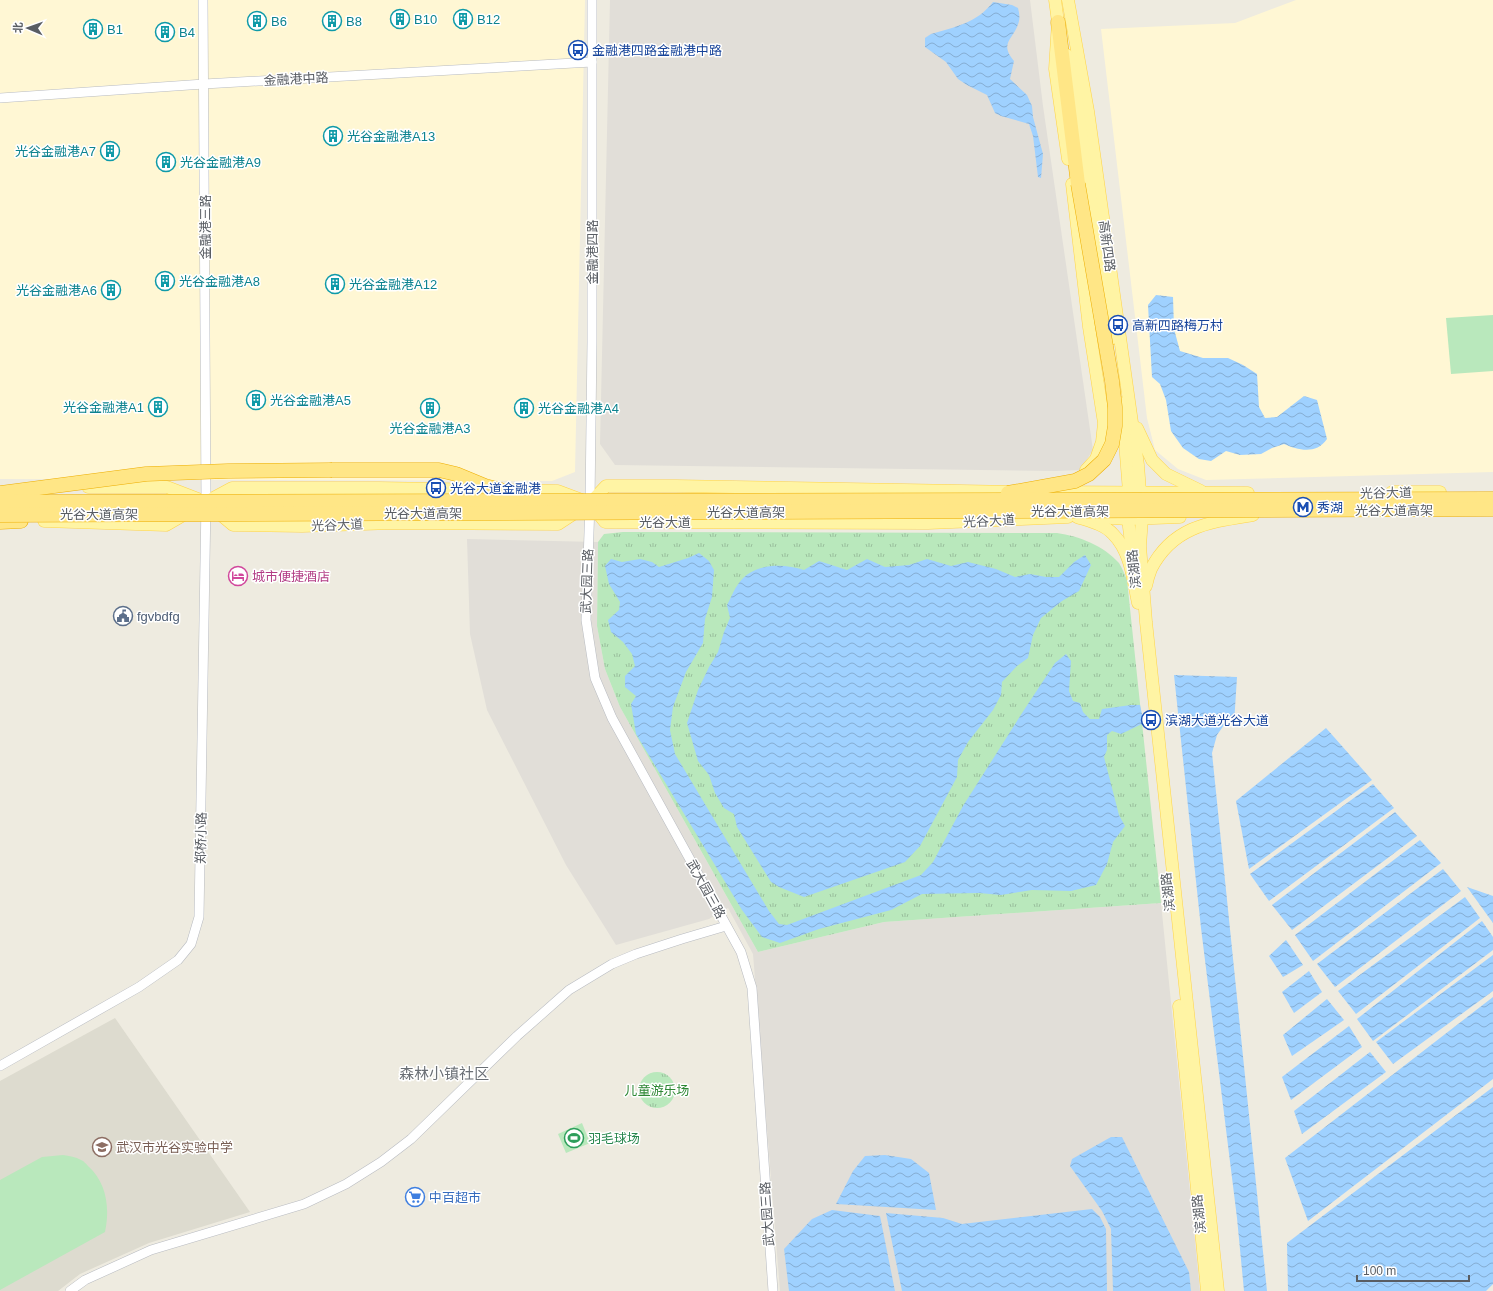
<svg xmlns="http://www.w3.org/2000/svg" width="1493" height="1291" viewBox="0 0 1493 1291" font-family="Arial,'Noto Sans SC',sans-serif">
  <defs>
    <pattern id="grass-tufts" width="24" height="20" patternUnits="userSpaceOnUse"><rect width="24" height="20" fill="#b9e8bc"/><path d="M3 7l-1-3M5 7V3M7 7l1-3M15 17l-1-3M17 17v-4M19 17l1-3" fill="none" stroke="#99bf9c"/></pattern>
    <pattern id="water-waves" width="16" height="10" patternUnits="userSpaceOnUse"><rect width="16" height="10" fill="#9fd1ff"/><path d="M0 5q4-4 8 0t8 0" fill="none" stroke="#85add2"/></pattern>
  </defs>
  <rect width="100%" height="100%" fill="#eeebe0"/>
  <g fill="#fff7d4">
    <polygon points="0,0 585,0 575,472 552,481 0,479"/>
    <polygon points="1296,0 1493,0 1493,472 1206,480 1178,469 1155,450 1147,418 1101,29 1235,23"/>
  </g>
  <g fill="#e1ded8">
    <polygon points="610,0 1030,0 1043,106 1093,450 1080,470 1055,471 615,465 600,444"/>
    <polygon points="467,539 598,542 597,626 605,669 620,707 758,952 884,922 1161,903 1200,1291 780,1291 753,954 728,908 709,919 616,945 566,865 487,710 470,634"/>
  </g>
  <polygon fill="#dddbcf" points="115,1018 250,1212 149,1243 80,1274 58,1291 0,1291 0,1081"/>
  <g fill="url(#grass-tufts)">
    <path d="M623,532L1057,533C1079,536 1104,546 1119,563C1122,568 1125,575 1127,580L1161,903L884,922L758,952L620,707L605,669L597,626L598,542L604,534Z"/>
    <circle cx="657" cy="1090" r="18"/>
  </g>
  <g fill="#b9e8bc">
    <polygon points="1493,315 1493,371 1451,374 1446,318"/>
    <polygon points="582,1123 590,1143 566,1153 558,1134"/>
    <path d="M63,1155C69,1156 76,1157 81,1160C84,1161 86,1164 88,1166C107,1183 110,1208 105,1232L0,1290V1180L42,1157Z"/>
  </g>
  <g fill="url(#water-waves)">
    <path d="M993,2L1012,5L1018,8C1019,12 1020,17 1019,21C1015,39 998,42 1014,61L1010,79L1027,95L1032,106L1033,117L1043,154L1041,178L1038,177L1033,136L1029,124L1001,116L995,113L987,95L967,85L958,79L946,62L925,47V38L931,34C955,27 977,23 993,2Z"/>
    <path d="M1156,295L1173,297L1174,329L1180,351L1203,358H1228L1243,365L1257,374L1259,407L1265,418L1277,417L1304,396L1317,400L1327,439C1316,455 1298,450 1284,444L1272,448L1261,454L1240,455L1226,451L1211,461L1199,459L1183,448L1171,431L1166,400L1160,384L1152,377L1148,305Z"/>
    <polygon points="699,553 709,561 714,570 712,597 705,619 703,643 686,672 673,707 670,730 675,754 769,911 779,924 787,925 921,875 933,862 963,806 1024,710 1055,663 1066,654 1071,661 1069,691 1073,701 1080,703 1083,712 1090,719 1099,719 1102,709 1131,705 1140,705 1144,723 1121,734 1112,731 1107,735 1107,750 1104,757 1119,815 1125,826 1113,842 1107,864 1096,885 1071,891 1032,890 1001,895 979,893 922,894 891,910 819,929 780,943 762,937 742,910 636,734 631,704 636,696 625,687 625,676 635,666 632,654 623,642 611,632 608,620 619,610 620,602 609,584 605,566 611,559 622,562 640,559 652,562 659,567 688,558"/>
    <path d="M1085,555L1091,565L1079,591L1062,601L1041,618L1033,635L1028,658L1017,666L1002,682L1001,695L993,710L968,742L958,760L957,777L920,846L905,862L804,897L779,887L771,882L737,827L734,814L724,808L715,793L709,775L698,761L687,723L698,690L709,667L718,652L724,632L730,618L727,605C731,598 734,589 739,583C753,563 783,563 804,570L819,561L847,570L867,559L885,567L909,565L927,559L951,566L968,562L996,569L1015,577L1030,574L1046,577H1059L1074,562Z"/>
    <polygon points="1174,675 1237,677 1234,724 1224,725 1217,735 1212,753 1267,1291 1244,1291 1237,1218 1201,928"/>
    <polygon points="1326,728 1372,780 1249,869 1236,801"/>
    <polygon points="1373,784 1394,808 1269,901 1250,874"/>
    <polygon points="1395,812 1417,836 1292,930 1272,905"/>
    <polygon points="1420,840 1441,863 1313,961 1295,935"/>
    <polygon points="1443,869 1461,891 1335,987 1317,964"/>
    <polygon points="1467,887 1493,896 1493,923"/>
    <polygon points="1465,897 1480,918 1356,1014 1338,991"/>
    <polygon points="1482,921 1493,937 1493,950 1373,1041 1357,1019"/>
    <polygon points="1286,940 1303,965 1283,977 1269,956"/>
    <polygon points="1493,955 1493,991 1393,1064 1376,1042"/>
    <polygon points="1309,971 1322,992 1294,1013 1282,992"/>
    <polygon points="1493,997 1493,1079 1308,1221 1285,1158"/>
    <polygon points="1327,999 1344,1020 1292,1056 1283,1035"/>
    <polygon points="1349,1026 1362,1047 1291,1100 1282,1077"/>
    <polygon points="1370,1052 1386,1072 1302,1134 1294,1111"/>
    <polygon points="1493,1087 1493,1284 1486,1291 1288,1291 1287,1243"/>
    <polygon points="1111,1137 1122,1137 1189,1272 1191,1291 1113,1291 1111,1229 1102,1211 1070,1166 1072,1159"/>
    <polygon points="885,1155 911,1159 929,1173 936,1210 836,1204 853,1171 865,1156"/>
    <polygon points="1092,1209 1100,1217 1106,1229 1107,1291 902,1291 886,1213 943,1218 962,1224"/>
    <polygon points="832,1210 880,1216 895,1291 789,1291 784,1249 812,1219"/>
  </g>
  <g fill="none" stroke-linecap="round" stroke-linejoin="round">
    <g stroke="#b8bbc1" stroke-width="10">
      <g id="minor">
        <polyline points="592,0 592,342 590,503 586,620 595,678 612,718 741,952 752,988 773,1291"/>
        <polyline points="0,98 204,84 592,62"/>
        <polyline points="0,1066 139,987 178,960 191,944 199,917 206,502 203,0"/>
        <polyline points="70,1291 85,1280 151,1250 304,1204 346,1184 381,1162 411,1139 517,1036 569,990 612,964 636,954 682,939 726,926"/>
      </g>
    </g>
    <g stroke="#ffd448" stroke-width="13">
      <g id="major">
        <polyline points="1055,0 1058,22 1055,69 1068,159"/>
        <polyline points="1068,0 1088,111 1138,465 1142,518 1140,546 1146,622 1218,1291"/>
        <polyline points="1067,55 1074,84 1111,339"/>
        <polyline points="1072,184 1089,327 1104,423 1102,442 1096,459 1086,470"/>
        <polyline points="1120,403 1125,442 1129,492 1128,519 1133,559"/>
        <polyline points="1137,428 1152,460 1166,474 1201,491"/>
        <polyline points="88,487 167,487 206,502 232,488 379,488 558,491 590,503 605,522 928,523 1068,517"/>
        <polyline points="1038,492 1248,493"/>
        <polyline points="1392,492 1440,492"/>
        <polyline points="215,510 233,525 302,526 393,523 558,524 590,503 606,486 676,486 1018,492"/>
        <path d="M1077,517C1089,521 1104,524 1113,534C1131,552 1133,580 1138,603"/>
        <polyline points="1096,517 1128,519 1180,517"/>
        <polyline points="44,521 166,525 185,514"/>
        <path d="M1146,586C1147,581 1149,574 1151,569C1173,526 1210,522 1253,515"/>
        <polyline points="1179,1006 1207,1291"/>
      </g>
    </g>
    <g stroke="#eeae00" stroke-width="15">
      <g id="highway">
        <polyline points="1058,22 1078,184"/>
        <polyline points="332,470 439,470 456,474 485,486 501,490"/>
        <polyline points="0,522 21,521"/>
      </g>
    </g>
    <use href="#minor" stroke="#fff" stroke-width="9"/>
    <use href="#major" stroke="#fff4a4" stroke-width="12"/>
    <use href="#highway" stroke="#ffe686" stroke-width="14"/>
    <g stroke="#eeae00" stroke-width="15" stroke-linecap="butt">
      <g id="highway-bridge">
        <polyline points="0,493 146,474 228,471 332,470"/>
        <polyline points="1008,493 1075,481 1089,474 1104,460 1112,444 1115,426 1115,407 1112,381 1078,184"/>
        <polyline points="0,502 1493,499"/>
        <polyline points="0,515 1493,509"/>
      </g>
    </g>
    <use href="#highway-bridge" stroke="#ffe686" stroke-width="14"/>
  </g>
  <defs>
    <g id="building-ring" transform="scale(1)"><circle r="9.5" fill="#fff" stroke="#0f9aa8" stroke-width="1.5"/><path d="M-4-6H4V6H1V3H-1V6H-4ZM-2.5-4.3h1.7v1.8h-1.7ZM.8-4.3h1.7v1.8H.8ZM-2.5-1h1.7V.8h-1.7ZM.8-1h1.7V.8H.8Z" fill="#0f9aa8"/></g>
    <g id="bus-ring" transform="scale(1)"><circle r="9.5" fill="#fff" stroke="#1a4fb4" stroke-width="1.5"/><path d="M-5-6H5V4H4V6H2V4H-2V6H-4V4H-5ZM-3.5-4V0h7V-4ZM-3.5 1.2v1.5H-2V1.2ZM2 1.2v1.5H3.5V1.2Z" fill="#1a4fb4"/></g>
    <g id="metro-ring" transform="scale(1)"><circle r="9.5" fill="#fff" stroke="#1a4fb4" stroke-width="1.5"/><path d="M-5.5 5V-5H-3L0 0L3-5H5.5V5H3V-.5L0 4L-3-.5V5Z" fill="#1a4fb4"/></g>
    <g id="hotel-ring" transform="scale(1)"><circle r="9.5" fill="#fff" stroke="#d1479c" stroke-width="1.5"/><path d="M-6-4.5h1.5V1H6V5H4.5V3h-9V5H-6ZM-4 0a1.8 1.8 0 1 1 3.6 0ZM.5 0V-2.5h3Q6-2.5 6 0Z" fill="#d1479c"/></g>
    <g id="civic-ring" transform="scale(1)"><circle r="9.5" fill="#fff" stroke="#5c6f8a" stroke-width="1.5"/><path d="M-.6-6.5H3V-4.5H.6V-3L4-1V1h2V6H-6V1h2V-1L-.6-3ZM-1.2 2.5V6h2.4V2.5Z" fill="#5c6f8a"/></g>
    <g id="stadium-ring" transform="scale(1)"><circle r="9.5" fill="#fff" stroke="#2e9e5b" stroke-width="1.5"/><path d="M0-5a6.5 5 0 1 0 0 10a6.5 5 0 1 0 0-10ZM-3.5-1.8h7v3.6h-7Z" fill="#2e9e5b"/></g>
    <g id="school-ring" transform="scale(1)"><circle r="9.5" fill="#fff" stroke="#8d6e63" stroke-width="1.5"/><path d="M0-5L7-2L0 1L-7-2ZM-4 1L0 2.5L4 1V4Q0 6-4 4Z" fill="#8d6e63"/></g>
    <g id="supermarket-ring" transform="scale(1)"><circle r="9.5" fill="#fff" stroke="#3f7fe0" stroke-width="1.5"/><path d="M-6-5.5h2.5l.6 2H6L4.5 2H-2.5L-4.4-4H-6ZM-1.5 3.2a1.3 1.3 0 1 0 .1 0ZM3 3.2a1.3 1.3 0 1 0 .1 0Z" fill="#3f7fe0"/></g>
  </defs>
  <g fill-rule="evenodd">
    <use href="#building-ring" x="400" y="19"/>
    <use href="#building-ring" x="463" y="19"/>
    <use href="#building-ring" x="257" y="21"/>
    <use href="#building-ring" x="332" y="21"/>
    <use href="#building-ring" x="93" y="29"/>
    <use href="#building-ring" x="165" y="32"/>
    <use href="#bus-ring" x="578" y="50"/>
    <use href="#building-ring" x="333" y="136"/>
    <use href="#building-ring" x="110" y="151"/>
    <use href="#building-ring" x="166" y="162"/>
    <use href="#building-ring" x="165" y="281"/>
    <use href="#building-ring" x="335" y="284"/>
    <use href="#building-ring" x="111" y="290"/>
    <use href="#bus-ring" x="1118" y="325"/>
    <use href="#building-ring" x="256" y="400"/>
    <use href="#building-ring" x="158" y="407"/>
    <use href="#building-ring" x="430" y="408"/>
    <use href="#building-ring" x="524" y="408"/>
    <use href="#bus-ring" x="436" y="488"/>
    <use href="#metro-ring" x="1303" y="507"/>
    <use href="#hotel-ring" x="238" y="576"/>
    <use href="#civic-ring" x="123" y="616"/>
    <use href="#bus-ring" x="1151" y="720"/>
    <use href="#stadium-ring" x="574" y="1138"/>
    <use href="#school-ring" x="102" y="1147"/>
    <use href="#supermarket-ring" x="415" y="1197"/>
  </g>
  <g text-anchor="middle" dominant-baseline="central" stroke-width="3" stroke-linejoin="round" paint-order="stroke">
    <g font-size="13" fill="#0d838f" stroke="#fff" text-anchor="start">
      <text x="414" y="19">B10</text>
      <text x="477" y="19">B12</text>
      <text x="271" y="21">B6</text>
      <text x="346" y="21">B8</text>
      <text x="107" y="29">B1</text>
      <text x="179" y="32">B4</text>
      <text x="347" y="136">光谷金融港A13</text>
      <text x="96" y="151" text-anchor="end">光谷金融港A7</text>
      <text x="180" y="162">光谷金融港A9</text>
      <text x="179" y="281">光谷金融港A8</text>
      <text x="349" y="284">光谷金融港A12</text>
      <text x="97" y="290" text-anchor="end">光谷金融港A6</text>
      <text x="270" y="400">光谷金融港A5</text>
      <text x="144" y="407" text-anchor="end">光谷金融港A1</text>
      <text x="538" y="408">光谷金融港A4</text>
      <text x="430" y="428" text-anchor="middle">光谷金融港A3</text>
    </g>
    <g font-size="13" fill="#164399" stroke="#fff" text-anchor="start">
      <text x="592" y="50">金融港四路金融港中路</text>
      <text x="1132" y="325">高新四路梅万村</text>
      <text x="450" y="488">光谷大道金融港</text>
      <text x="1317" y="507">秀湖</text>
      <text x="1165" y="720">滨湖大道光谷大道</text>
    </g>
    <g font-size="13" fill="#595d63" stroke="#fff">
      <text transform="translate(296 79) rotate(-3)">金融港中路</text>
      <text transform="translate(205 227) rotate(-90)">金融港三路</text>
      <text transform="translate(1107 246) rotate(82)">高新四路</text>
      <text transform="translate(592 252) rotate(-90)">金融港四路</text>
      <text transform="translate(1386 493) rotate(-1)">光谷大道</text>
      <text x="1394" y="510">光谷大道高架</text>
      <text x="1070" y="511">光谷大道高架</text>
      <text x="746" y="512">光谷大道高架</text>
      <text x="423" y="513">光谷大道高架</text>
      <text x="99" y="514">光谷大道高架</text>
      <text transform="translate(989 521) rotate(-3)">光谷大道</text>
      <text x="665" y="522">光谷大道</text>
      <text transform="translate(337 525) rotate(-2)">光谷大道</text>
      <text transform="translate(1134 569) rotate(-96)">滨湖路</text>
      <text transform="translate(587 581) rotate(-88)">武大园三路</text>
      <text transform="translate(201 838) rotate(-89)">郑桥小路</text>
      <text transform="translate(706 889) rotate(61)">武大园三路</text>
      <text transform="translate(1168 892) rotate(-96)">滨湖路</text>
      <text transform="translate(767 1214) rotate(-94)">武大园三路</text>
      <text transform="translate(1199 1214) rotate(-96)">滨湖路</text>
    </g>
    <g font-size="13" fill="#b23c85" stroke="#fff" text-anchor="start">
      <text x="252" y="576">城市便捷酒店</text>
    </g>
    <g font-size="13" fill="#4e5e75" stroke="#fff" text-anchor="start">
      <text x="137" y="616">fgvbdfg</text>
    </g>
    <g font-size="13" fill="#2d8734" stroke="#fff">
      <text x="657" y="1090">儿童游乐场</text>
    </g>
    <g font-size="13" fill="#27864d" stroke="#fff" text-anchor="start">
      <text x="588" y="1138">羽毛球场</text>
    </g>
    <g font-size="13" fill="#785e54" stroke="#fff" text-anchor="start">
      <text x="116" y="1147">武汉市光谷实验中学</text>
    </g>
    <g font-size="13" fill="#366cbe" stroke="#fff" text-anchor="start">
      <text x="429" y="1197">中百超市</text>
    </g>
    <g font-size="15" fill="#6a6f75" stroke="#fff">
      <text x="444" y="1073">森林小镇社区</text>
    </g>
  </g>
  <g transform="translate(28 28) rotate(272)" stroke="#ffffff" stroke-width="3" paint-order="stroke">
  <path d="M0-3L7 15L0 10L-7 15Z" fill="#595d63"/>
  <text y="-6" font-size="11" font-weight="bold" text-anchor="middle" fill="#595d63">北</text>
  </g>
  <path d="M1357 1275v6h112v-6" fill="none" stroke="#595d63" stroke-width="2"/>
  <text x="1363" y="1275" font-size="12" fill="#595d63" stroke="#ffffff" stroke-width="3" paint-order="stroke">100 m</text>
</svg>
